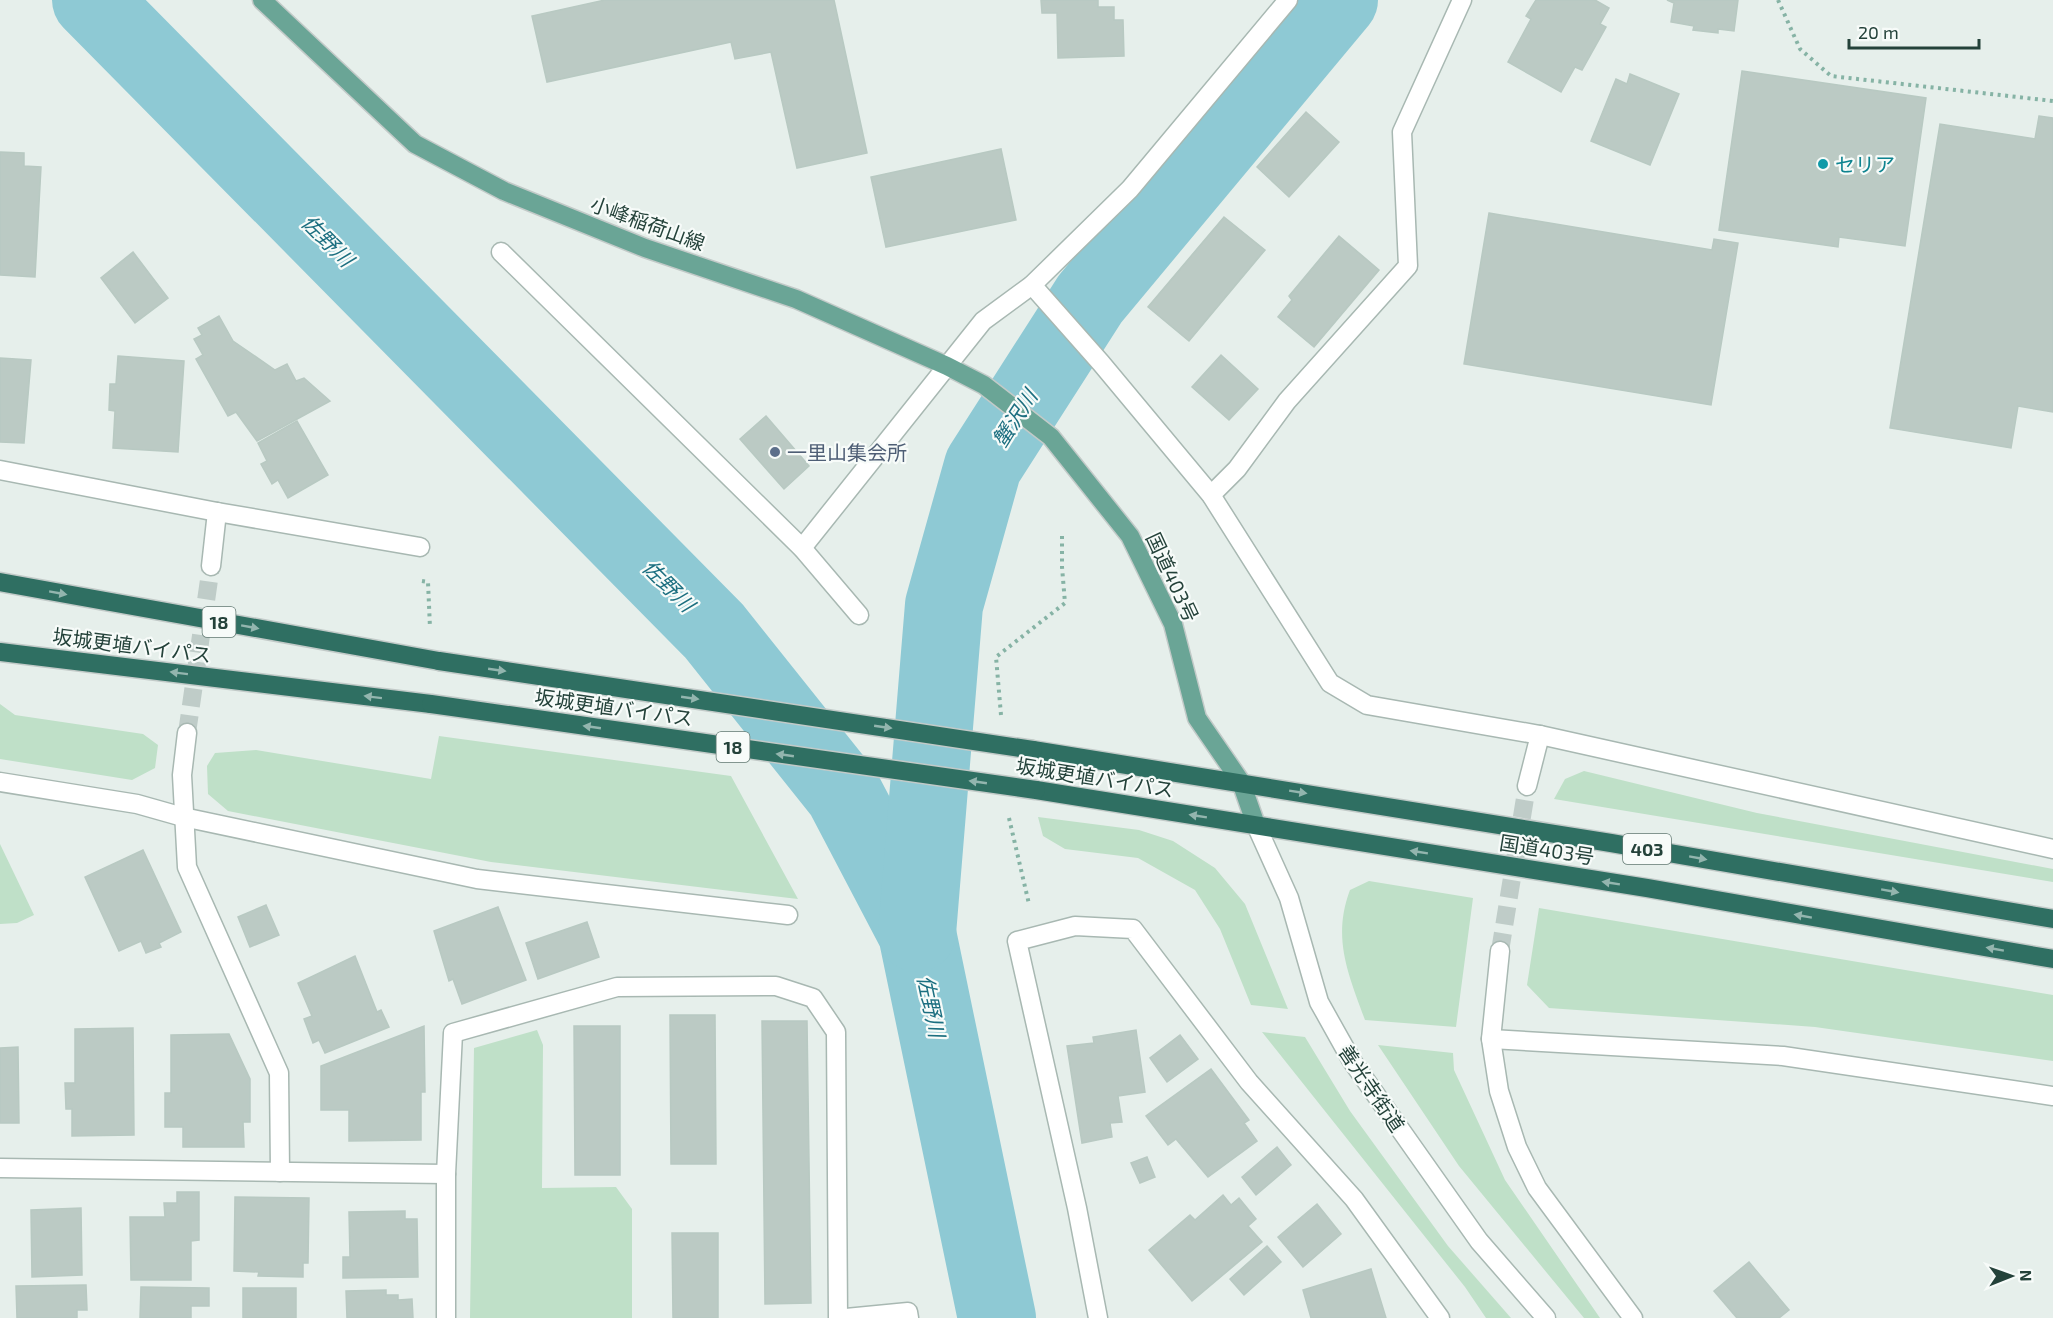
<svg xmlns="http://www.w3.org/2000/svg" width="2053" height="1318" viewBox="0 0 2053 1318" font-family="'Exo 2','Noto Sans JP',sans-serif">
  <rect width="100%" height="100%" fill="#e6efeb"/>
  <g fill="#bfe0c8">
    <polygon points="0,704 15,715 143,734 158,745 155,768 132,780 0,759"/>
    <polygon points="439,736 731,776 798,899 491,862 228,811 208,794 207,766 215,753 256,750 431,779"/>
    <polygon points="1584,771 1757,813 2053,869 2053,882 1554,799 1565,779"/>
    <polygon points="1038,817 1139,830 1173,841 1215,868 1245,904 1288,1009 1251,1005 1220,929 1195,890 1138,858 1065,849 1043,836"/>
    <polygon points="0,844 34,915 17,923 0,924"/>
    <path d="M1369,881L1473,898L1456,1027L1365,1020C1348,973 1332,938 1350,890Z"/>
    <polygon points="1539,908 2053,995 2053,1061 1815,1027 1549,1008 1527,985"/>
    <polygon points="537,1030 543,1045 542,1188 616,1187 632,1209 632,1318 470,1318 474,1048"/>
    <polygon points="1262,1032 1305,1037 1350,1111 1448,1246 1511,1318 1486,1318 1465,1287"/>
    <polygon points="1378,1045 1453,1053 1454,1070 1505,1180 1600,1318 1584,1318 1459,1166"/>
  </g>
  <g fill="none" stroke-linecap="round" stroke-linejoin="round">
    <g stroke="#8ec9d4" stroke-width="78">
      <polyline points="91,0 714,631 844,794 917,933 997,1318"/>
      <polyline points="917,933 944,605 983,466 1090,299 1339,0"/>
    </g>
  </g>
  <g fill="#bbcac4" stroke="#b8c9c2" stroke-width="1.5">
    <polygon points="605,0 834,0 867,153 797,168 771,52 735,59 731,42 547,82 532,16"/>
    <polygon points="1041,0 1098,0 1098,7 1114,7 1114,20 1123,20 1124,56 1058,58 1057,13 1042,13"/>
    <polygon points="1536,0 1595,0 1609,8 1600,24 1606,27 1582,70 1575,67 1561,92 1508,62 1531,19 1526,16"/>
    <polygon points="1667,0 1738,0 1734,31 1718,29 1718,33 1693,30 1694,26 1671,22 1674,3"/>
    <polygon points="1742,71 1926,98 1905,246 1839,237 1838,247 1719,230"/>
    <polygon points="1630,74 1679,94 1650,165 1591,141 1616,79 1627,84"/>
    <polygon points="1306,112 1339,142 1289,197 1257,167"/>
    <polygon points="2039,116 2053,118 2053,412 2018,406 2011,448 1890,428 1940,124 2035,139"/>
    <polygon points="1001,149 1016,220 886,247 871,177"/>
    <polygon points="0,152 24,153 24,166 41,167 35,277 0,275"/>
    <polygon points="1489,213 1712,250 1714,239 1738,243 1711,405 1464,364"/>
    <polygon points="1224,217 1265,250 1189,341 1148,307"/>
    <polygon points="1339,236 1379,270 1314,347 1278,317 1292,300 1289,296"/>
    <polygon points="133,252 168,298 135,323 101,278"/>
    <polygon points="219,316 233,341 275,370 287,364 296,381 304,378 330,401 257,441 236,412 228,416 196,359 203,355 194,339 202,335 198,328"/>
    <polygon points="1221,355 1258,389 1229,420 1192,387"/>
    <polygon points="118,356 184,361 178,452 113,448 115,411 109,410 110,384 116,384"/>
    <polygon points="0,358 31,360 24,443 0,442"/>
    <polygon points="766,416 809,466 784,489 740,439"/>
    <polygon points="297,421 328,475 288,498 278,480 272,484 261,464 267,461 258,443"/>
    <polygon points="143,850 181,932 159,943 161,947 146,953 141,941 119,951 85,877"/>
    <polygon points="266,905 279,935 250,947 238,917"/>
    <polygon points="498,907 526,980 462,1004 453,979 449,981 434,931"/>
    <polygon points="587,922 599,957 538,979 526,943"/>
    <polygon points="355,956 377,1012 381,1010 389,1027 325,1053 319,1040 313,1043 304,1019 312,1016 298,983"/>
    <polygon points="670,1015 715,1015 716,1164 671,1164"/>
    <polygon points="762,1021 807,1021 811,1303 765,1304"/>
    <polygon points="424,1026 425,1092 421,1092 421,1140 349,1141 349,1110 321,1110 321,1066"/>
    <polygon points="574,1026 620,1026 620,1175 575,1175"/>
    <polygon points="133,1028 134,1135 72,1136 72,1109 66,1109 65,1083 75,1083 75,1029"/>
    <polygon points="1136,1030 1145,1092 1118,1096 1122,1122 1110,1123 1112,1137 1082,1143 1067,1046 1094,1043 1093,1037"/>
    <polygon points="229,1034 250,1079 250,1122 243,1122 244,1147 183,1147 183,1127 165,1127 165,1093 171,1093 171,1035"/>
    <polygon points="1180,1035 1198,1059 1167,1082 1150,1058"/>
    <polygon points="18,1047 19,1123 0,1123 0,1048"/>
    <polygon points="1211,1069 1249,1120 1244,1123 1257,1141 1208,1177 1176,1139 1168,1145 1146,1116"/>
    <polygon points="1277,1147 1291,1165 1256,1195 1242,1177"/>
    <polygon points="1147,1157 1155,1177 1140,1183 1131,1163"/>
    <polygon points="177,1192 199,1192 199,1240 191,1241 191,1280 131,1280 130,1217 165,1217 164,1203 177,1203"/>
    <polygon points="1223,1195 1231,1205 1239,1198 1256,1219 1248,1226 1262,1242 1192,1301 1149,1250 1190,1215 1195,1220"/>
    <polygon points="235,1197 309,1198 308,1263 303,1263 303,1277 258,1276 259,1272 234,1271"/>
    <polygon points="1317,1204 1341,1234 1303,1267 1278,1237"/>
    <polygon points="81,1208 82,1275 32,1277 31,1210"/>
    <polygon points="405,1211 405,1219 417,1219 418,1277 343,1278 343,1257 350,1257 349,1212"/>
    <polygon points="672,1233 718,1233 718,1318 673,1318"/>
    <polygon points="1267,1246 1281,1262 1244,1295 1230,1279"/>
    <polygon points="1749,1262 1789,1310 1779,1318 1737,1318 1714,1291"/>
    <polygon points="1371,1269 1386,1318 1311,1318 1303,1290"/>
    <polygon points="86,1285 87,1310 77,1310 77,1318 17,1318 16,1286"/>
    <polygon points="141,1287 209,1288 209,1306 191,1306 191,1318 140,1318"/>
    <rect x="243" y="1288" width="53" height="30"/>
    <polygon points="386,1290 386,1295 398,1295 398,1300 412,1299 413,1318 347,1318 346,1291"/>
  </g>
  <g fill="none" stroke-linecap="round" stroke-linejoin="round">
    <g stroke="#bfccc8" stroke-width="18" stroke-dasharray="18 9" stroke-linecap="butt">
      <polyline points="187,733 211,566"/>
      <polyline points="1500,951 1527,786"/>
    </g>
    <g stroke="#a8b8b2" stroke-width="21">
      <g id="minor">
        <polyline points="501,252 802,548 859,615"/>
        <polyline points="1032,285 1101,363 1211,495 1330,683 1367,705 1540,735 2053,849"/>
        <polyline points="0,470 217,512 420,547"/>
        <polyline points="1211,495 1237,469 1287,401 1408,266 1402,132 1462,0"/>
        <polyline points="802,548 983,321 1032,285 1130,189 1288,0"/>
        <polyline points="211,566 217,512"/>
        <polyline points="187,733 182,775 187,867 279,1073 280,1172"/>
        <polyline points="0,782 137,804 183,817 477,879 788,915"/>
        <polyline points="1527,786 1540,735"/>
        <polyline points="1256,825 1289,898 1319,1002 1352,1061 1479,1241 1546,1318"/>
        <polyline points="1500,951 1491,1039 1499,1091 1517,1147 1537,1188 1633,1318"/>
        <polyline points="1491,1039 1783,1056 2053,1096"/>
        <polyline points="0,1168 446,1174"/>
        <polyline points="446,1318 446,1174 453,1033 617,987 776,986 813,998 836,1032 838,1318"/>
        <polyline points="846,1318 908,1312 909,1318"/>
        <polyline points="1098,1318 1077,1208 1017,941 1075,926 1133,929 1249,1082 1354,1199 1440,1318"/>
      </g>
    </g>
    <g stroke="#c2cac8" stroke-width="21">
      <polyline id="major" points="262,0 415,144 504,191 645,248 796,299 947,366 984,385 1051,437 1130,536 1173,624 1197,718 1241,782 1256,825"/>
    </g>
    <g stroke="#c2cac8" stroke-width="21">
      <g id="highway">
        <polyline points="0,582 439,661"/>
        <polyline points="0,652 431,704"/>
        <polyline points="1033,750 1611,843 2053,919"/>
        <polyline points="1036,790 1647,888 2053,959"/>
      </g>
    </g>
    <g stroke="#86b3a5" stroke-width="4" stroke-dasharray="3 4.5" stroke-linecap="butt">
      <polyline points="1778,0 1800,49 1831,76 2053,101"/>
      <polyline points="422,581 428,582 430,628"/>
      <polyline points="1001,715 996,657 1065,603 1062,567 1062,535"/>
      <polyline points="1009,818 1029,904"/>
    </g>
    <use href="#minor" stroke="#fff" stroke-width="18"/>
    <use href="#major" stroke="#6aa596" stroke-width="18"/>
    <use href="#highway" stroke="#2f6f62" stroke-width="18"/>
    <g stroke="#c2cac8" stroke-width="21" stroke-linecap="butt">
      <g id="highway-bridge">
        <polyline points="439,661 1033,750"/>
        <polyline points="431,704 1036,790"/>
      </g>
    </g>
    <use href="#highway-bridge" stroke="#2f6f62" stroke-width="18"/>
  </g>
  <defs><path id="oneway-solid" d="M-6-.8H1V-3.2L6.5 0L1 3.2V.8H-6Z" transform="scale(1.5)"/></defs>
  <g fill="#93b5ae">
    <use href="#oneway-solid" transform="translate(58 593) rotate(10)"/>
    <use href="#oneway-solid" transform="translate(250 627) rotate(10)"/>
    <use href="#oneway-solid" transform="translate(497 670) rotate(8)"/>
    <use href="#oneway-solid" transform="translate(179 673) rotate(-173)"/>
    <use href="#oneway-solid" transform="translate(373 697) rotate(-173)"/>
    <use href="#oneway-solid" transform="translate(690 698) rotate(8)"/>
    <use href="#oneway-solid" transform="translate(592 727) rotate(-172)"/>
    <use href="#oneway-solid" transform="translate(883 727) rotate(8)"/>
    <use href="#oneway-solid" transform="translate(785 755) rotate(-172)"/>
    <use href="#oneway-solid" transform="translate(978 782) rotate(-172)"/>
    <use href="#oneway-solid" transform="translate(1298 792) rotate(9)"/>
    <use href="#oneway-solid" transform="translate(1198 816) rotate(-171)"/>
    <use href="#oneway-solid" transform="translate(1419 852) rotate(-171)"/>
    <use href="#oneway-solid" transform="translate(1698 858) rotate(10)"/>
    <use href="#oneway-solid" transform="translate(1611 883) rotate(-171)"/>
    <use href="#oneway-solid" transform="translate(1890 891) rotate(10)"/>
    <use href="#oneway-solid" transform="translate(1803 916) rotate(-170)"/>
    <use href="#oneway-solid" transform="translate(1995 949) rotate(-170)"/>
  </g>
  <circle fill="#0f9aa8" stroke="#f7fbf9" stroke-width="2" cx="1823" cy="164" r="6"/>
  <circle fill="#5c6f8a" stroke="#f7fbf9" stroke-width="2" cx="775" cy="452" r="6"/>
  <g text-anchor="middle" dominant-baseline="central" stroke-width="4.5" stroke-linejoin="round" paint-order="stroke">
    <g fill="#f7fbf9" stroke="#637a73" stroke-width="1.5">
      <rect x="202.5" y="607" width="33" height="30" rx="4.5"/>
      <rect x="716.5" y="732" width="33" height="30" rx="4.5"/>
      <rect x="1623" y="834" width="48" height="30" rx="4.5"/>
    </g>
    <g font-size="18" font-weight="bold" fill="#24423a">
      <text x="219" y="622">18</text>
      <text x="733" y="747">18</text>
      <text x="1647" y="849">403</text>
    </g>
    <g font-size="20" fill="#0d838f" stroke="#f7fbf9" text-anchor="start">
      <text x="1835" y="164">セリア</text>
    </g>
    <g font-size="20" fill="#24423a" stroke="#f7fbf9">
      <text transform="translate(648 223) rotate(20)">小峰稲荷山線</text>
      <text transform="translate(1173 577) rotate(65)">国道403号</text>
      <text transform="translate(132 645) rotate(7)">坂城更埴バイパス</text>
      <text transform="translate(614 707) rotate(8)">坂城更埴バイパス</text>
      <text transform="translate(1095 777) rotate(9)">坂城更埴バイパス</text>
      <text transform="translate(1547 849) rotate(9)">国道403号</text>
      <text transform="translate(1372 1088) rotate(56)">善光寺街道</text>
    </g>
    <g font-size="20" fill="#4e5e75" stroke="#f7fbf9" text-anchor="start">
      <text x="787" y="452">一里山集会所</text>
    </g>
    <g font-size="21" font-style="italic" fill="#1c6f80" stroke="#f7fbf9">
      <text transform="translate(328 240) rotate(45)">佐野川</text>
      <text transform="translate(1014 418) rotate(-57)">蟹沢川</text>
      <text transform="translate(669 585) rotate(45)">佐野川</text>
      <text transform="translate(932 1006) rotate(78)">佐野川</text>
    </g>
  </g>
  <g transform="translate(2011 1276) rotate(89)" stroke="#f7fbf9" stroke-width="4.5" paint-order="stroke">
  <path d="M0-4.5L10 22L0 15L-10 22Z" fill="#24423a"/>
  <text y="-9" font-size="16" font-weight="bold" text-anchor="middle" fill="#24423a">N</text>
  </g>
  <path d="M1849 39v9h130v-9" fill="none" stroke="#24423a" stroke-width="3"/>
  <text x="1858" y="39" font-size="18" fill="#24423a" stroke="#f7fbf9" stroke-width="4.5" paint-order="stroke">20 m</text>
</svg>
